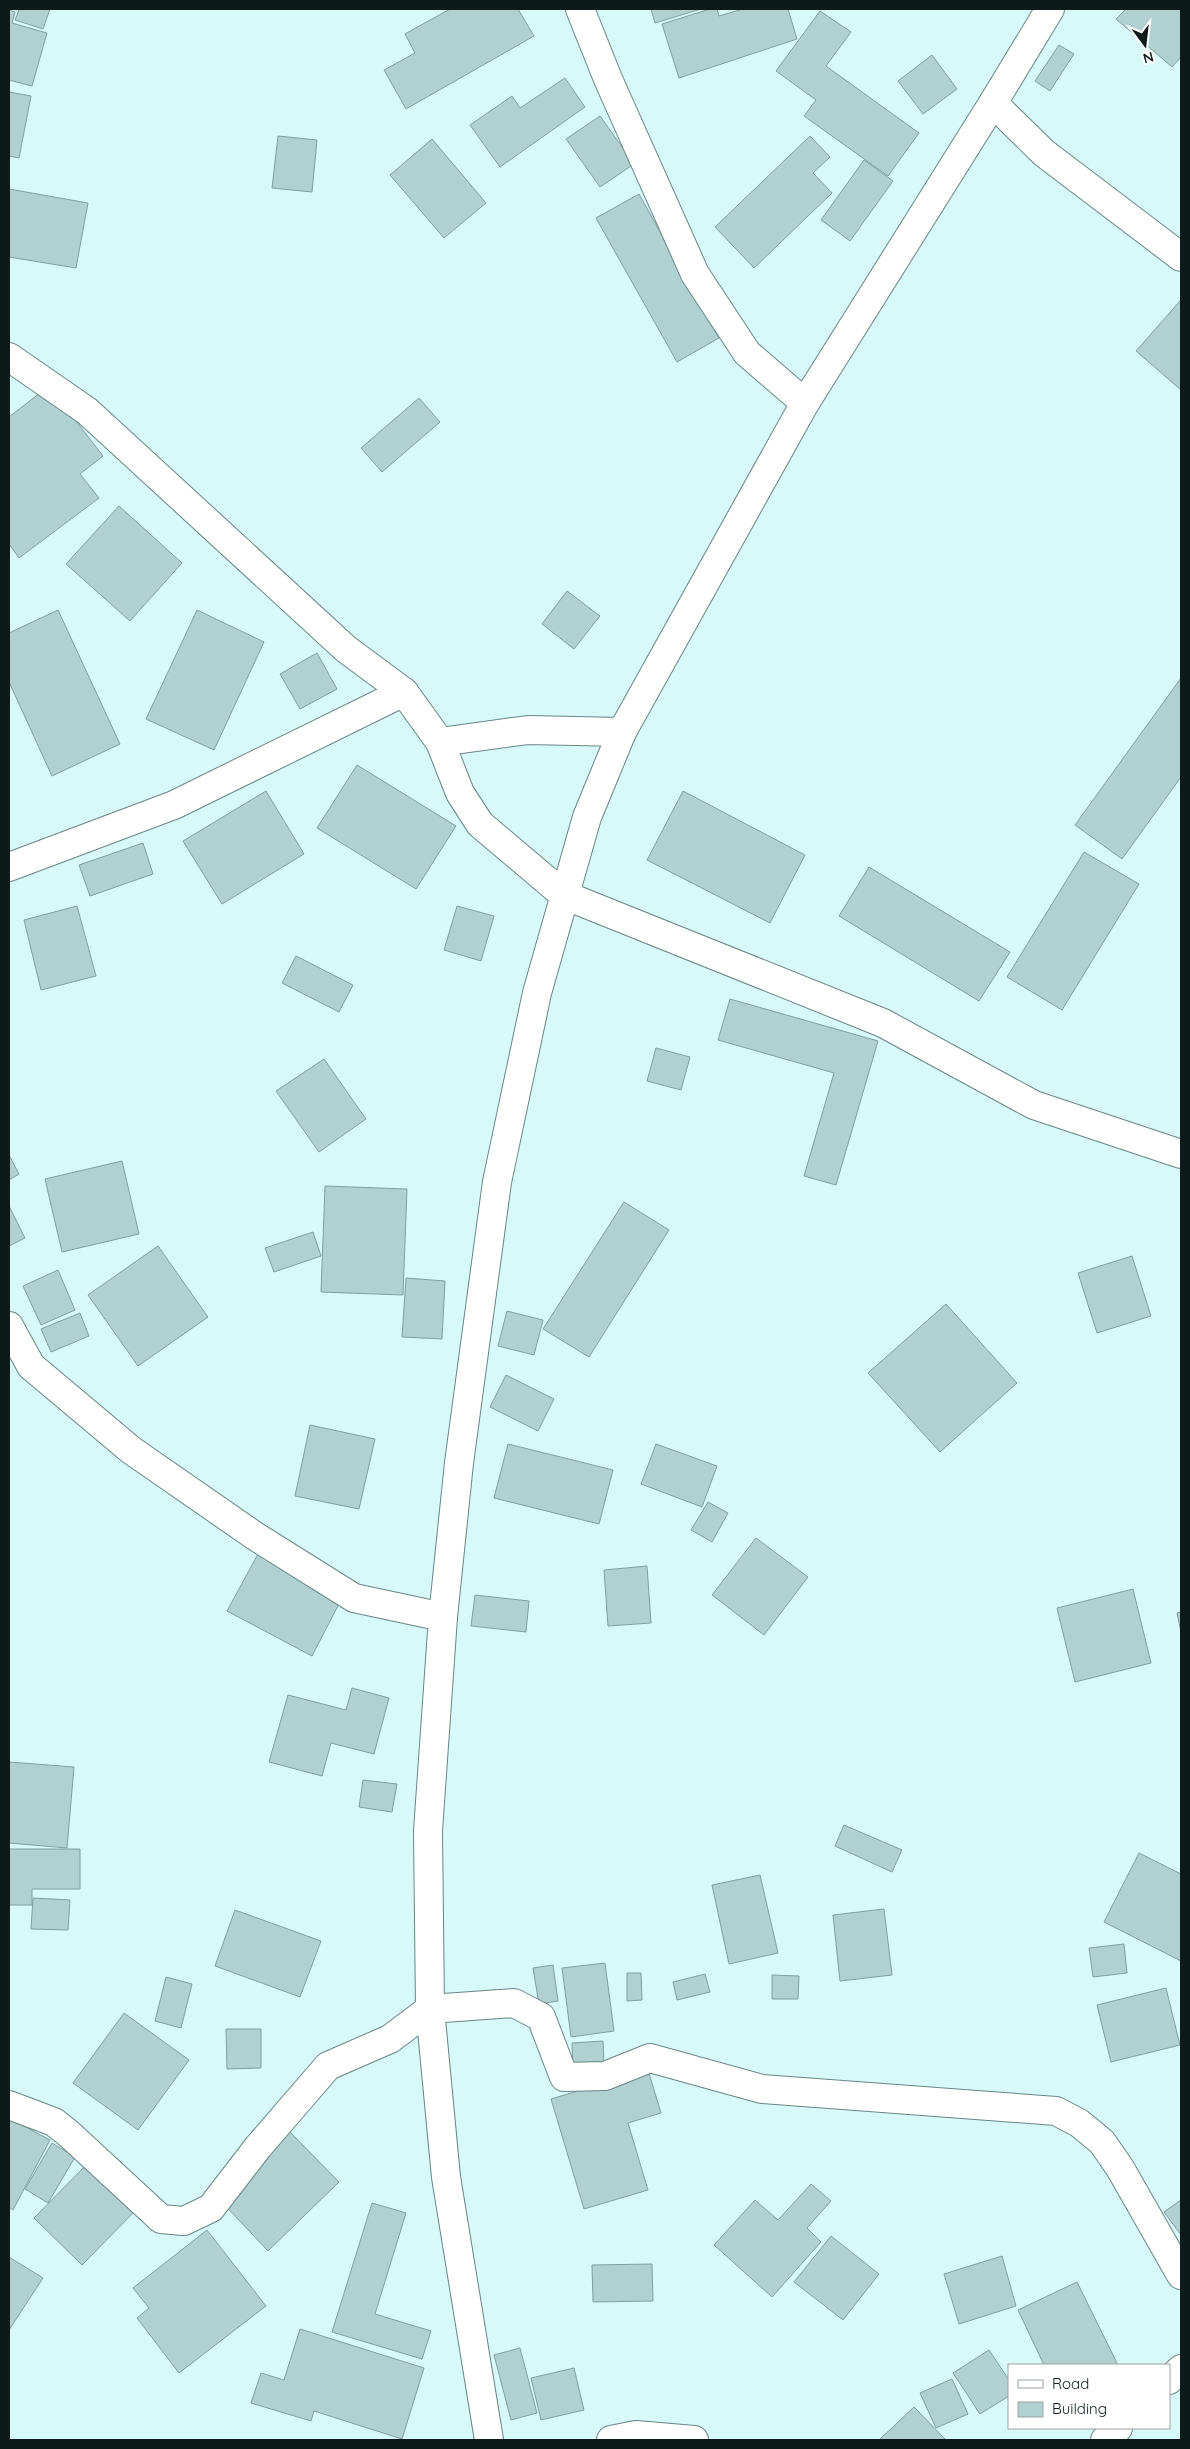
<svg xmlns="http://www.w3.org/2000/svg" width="1190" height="2449" viewBox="0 0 1190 2449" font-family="Quicksand,sans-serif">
  <rect width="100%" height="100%" fill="#d7f9f8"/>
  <g fill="#b0d1d0" stroke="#80a09f">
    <polygon points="16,9 50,9 43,29 15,20 19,10"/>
    <polygon points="450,9 518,9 534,36 406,109 384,70 415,53 405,34"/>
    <polygon points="651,9 701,9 655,23"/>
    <polygon points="710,9 717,9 719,16 743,9 788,9 797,39 679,78 662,24"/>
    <polygon points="1126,9 1181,9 1181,57 1172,67 1116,19"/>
    <polygon points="9,10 15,12 12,23 47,33 32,86 9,80"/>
    <polygon points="820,11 851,32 826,66 919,133 888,176 804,116 816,100 776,71"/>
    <polygon points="1059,45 1074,54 1050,91 1035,81"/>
    <polygon points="932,55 957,89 923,114 898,81"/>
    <polygon points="565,78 585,107 500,167 470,125 512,96 520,108"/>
    <polygon points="9,92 31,96 19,158 9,156"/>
    <polygon points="600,116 634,164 600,187 566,139"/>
    <polygon points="278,136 317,140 312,192 272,188"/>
    <polygon points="810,136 830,157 813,173 832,193 754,268 715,227"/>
    <polygon points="432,139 486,203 444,238 390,175"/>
    <polygon points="864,160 893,181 850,241 821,220"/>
    <polygon points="9,189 88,203 76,268 9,257"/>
    <polygon points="639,194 719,338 677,362 596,218"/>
    <polygon points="1180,301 1181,302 1181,390 1136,351"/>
    <polygon points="49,386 103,456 80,474 99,498 19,558 9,544 9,417"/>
    <polygon points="419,398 440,422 382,472 361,448"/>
    <polygon points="119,506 182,563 130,621 66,564"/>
    <polygon points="567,591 600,616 574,649 542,624"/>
    <polygon points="58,610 120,744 52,776 9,682 9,633"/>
    <polygon points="197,610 264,642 214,750 146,719"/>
    <polygon points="317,653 337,689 300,709 280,674"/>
    <polygon points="1181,678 1181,777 1122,859 1075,825"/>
    <polygon points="357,765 456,826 416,889 317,828"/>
    <polygon points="266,791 304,854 222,904 183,841"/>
    <polygon points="683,791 805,855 770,923 647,860"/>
    <polygon points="143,843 153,874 90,896 79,865"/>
    <polygon points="1084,852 1139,884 1062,1010 1007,977"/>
    <polygon points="869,867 1010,952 979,1001 839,916"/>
    <polygon points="77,906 96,976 41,990 24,920"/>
    <polygon points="457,906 494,916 481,961 444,950"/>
    <polygon points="296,956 353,985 339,1012 282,983"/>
    <polygon points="730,999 878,1041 836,1185 804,1176 834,1073 718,1040"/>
    <polygon points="656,1048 690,1057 681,1090 647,1081"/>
    <polygon points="324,1059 366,1119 319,1152 276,1091"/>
    <polygon points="9,1155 19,1174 9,1180"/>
    <polygon points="122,1161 139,1234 62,1252 45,1179"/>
    <polygon points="325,1186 407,1189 403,1295 321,1292"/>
    <polygon points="624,1202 669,1230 589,1357 543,1329"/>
    <polygon points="9,1206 25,1238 9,1246"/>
    <polygon points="313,1232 321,1256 274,1272 265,1248"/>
    <polygon points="158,1246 208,1317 138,1366 88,1295"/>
    <polygon points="1132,1256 1151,1316 1097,1333 1078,1273"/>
    <polygon points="58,1270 75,1310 41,1325 23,1286"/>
    <polygon points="406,1278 445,1281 442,1339 402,1337"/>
    <polygon points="946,1304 1017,1383 940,1452 868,1373"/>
    <polygon points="507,1311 543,1320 534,1355 498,1346"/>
    <polygon points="80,1313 89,1336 51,1352 41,1329"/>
    <polygon points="506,1375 554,1399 538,1431 490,1407"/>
    <polygon points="310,1425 375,1439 359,1509 295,1496"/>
    <polygon points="508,1444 613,1470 599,1524 494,1498"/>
    <polygon points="656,1444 717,1466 702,1507 641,1484"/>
    <polygon points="708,1502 728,1513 712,1542 691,1530"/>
    <polygon points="756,1538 808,1577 764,1635 712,1595"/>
    <polygon points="258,1554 342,1598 312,1656 227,1611"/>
    <polygon points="647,1566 651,1623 608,1626 604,1570"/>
    <polygon points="1133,1589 1151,1663 1075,1682 1057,1608"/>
    <polygon points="475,1595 529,1601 526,1632 471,1626"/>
    <polygon points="1181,1612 1181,1632 1177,1613"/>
    <polygon points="352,1688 389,1698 374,1754 331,1743 322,1776 269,1762 288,1695 346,1710"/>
    <polygon points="9,1762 74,1767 67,1848 9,1843"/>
    <polygon points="363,1780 397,1784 392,1812 359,1807"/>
    <polygon points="844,1825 902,1850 892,1872 835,1846"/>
    <polygon points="9,1849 80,1849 80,1889 32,1889 32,1905 9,1905"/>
    <polygon points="1139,1853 1181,1874 1181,1961 1104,1922"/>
    <polygon points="760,1875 778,1953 729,1964 712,1885"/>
    <polygon points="33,1898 70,1900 68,1930 31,1929"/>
    <polygon points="884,1909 892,1975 840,1981 833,1915"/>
    <polygon points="235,1910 321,1941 300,1997 215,1966"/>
    <polygon points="1124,1944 1127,1973 1093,1977 1089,1948"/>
    <polygon points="605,1963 614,2031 571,2037 562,1968"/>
    <polygon points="553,1965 558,2001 539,2004 533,1968"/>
    <polygon points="627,1973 641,1973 642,2000 627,2001"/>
    <polygon points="705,1974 710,1992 677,2000 673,1982"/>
    <polygon points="772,1975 799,1976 798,1999 772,1999"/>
    <polygon points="166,1977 192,1984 181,2028 155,2021"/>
    <polygon points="1166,1988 1180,2045 1111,2062 1097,2005"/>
    <polygon points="124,2013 189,2060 138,2130 73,2083"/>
    <polygon points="226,2029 261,2029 261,2068 227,2069"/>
    <polygon points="603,2041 604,2065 573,2067 572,2043"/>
    <polygon points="648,2070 661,2113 628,2123 648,2190 584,2209 551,2099"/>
    <polygon points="9,2118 50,2140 13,2210 9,2207"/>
    <polygon points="290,2132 339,2182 268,2251 220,2200"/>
    <polygon points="52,2143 75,2157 48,2203 25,2189"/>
    <polygon points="91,2160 139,2207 82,2265 34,2218"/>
    <polygon points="811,2184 831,2201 807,2228 821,2242 772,2297 714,2245 755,2200 778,2220"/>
    <polygon points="1181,2200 1181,2235 1164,2212"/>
    <polygon points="372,2203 406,2213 375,2314 431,2331 422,2359 332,2332"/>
    <polygon points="207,2230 266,2306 179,2373 137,2318 149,2308 133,2288"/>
    <polygon points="831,2236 879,2274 843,2320 794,2282"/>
    <polygon points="1002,2256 1016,2306 959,2324 944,2274"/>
    <polygon points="9,2257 43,2278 9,2330"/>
    <polygon points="652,2264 653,2301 593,2302 592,2265"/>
    <polygon points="1077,2282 1118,2365 1044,2365 1018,2310"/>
    <polygon points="300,2329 424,2368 402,2439 314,2411 311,2421 251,2403 261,2373 284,2380"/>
    <polygon points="520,2348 537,2413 511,2420 494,2355"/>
    <polygon points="989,2350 1009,2380 1009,2396 980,2414 953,2373"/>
    <polygon points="574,2368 584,2410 541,2420 531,2378"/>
    <polygon points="952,2379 968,2414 936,2428 920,2393"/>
    <polygon points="914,2407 946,2440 879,2440"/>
  </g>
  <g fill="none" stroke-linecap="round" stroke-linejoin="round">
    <g stroke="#678685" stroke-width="30">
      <g id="street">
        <polyline points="580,9 608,79 695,274 747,353 805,403"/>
        <polyline points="993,103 1044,153 1181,257"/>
        <polyline points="9,867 174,805 404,692"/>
        <polyline points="564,895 883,1023 1034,1105 1181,1154"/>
        <polyline points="9,1326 31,1366 131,1450 255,1536 354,1598 443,1617"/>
        <polyline points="9,2105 54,2122 69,2134 161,2219 184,2221 211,2208 258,2147 328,2066 390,2039 430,2009 514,2003 541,2017 564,2077 605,2076 650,2058 762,2089 1056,2111 1079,2123 1102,2142 1120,2168 1181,2275"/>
        <polyline points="1169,2380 1181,2369"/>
        <polyline points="611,2440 636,2435 694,2440"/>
        <polyline points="1105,2440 1118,2428"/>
      </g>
    </g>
    <g stroke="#678685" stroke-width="30">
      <g id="secondary">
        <polyline points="9,357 87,411 346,649 404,692 440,742 460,793 480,824 564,895"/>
        <polyline points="440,742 528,730 622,732"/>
        <polyline points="489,2440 446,2177 430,2009 428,1831 443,1617 459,1463 497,1182 537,993 587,817 622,732 805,403 993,103 1050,9"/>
      </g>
    </g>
    <use href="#street" stroke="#fff" stroke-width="28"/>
    <use href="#secondary" stroke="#fff" stroke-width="28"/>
  </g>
  <rect width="1190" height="2449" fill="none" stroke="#0d1a1a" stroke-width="20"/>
  <rect x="1008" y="2364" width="162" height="65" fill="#ffffff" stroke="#9ea3a3"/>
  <rect x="1018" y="2380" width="25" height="8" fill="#ffffff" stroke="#9ea3a3"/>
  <text x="1052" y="2389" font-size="15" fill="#0d1a1a">Road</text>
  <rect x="1018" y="2402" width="25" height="15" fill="#b0d1d0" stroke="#9ea3a3"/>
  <text x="1052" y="2414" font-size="15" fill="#0d1a1a">Building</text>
  <g transform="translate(1145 45) rotate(165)" stroke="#ffffff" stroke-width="4" paint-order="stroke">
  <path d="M0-4L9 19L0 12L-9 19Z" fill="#0d1a1a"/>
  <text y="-8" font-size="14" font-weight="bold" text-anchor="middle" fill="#0d1a1a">N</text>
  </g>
</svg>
